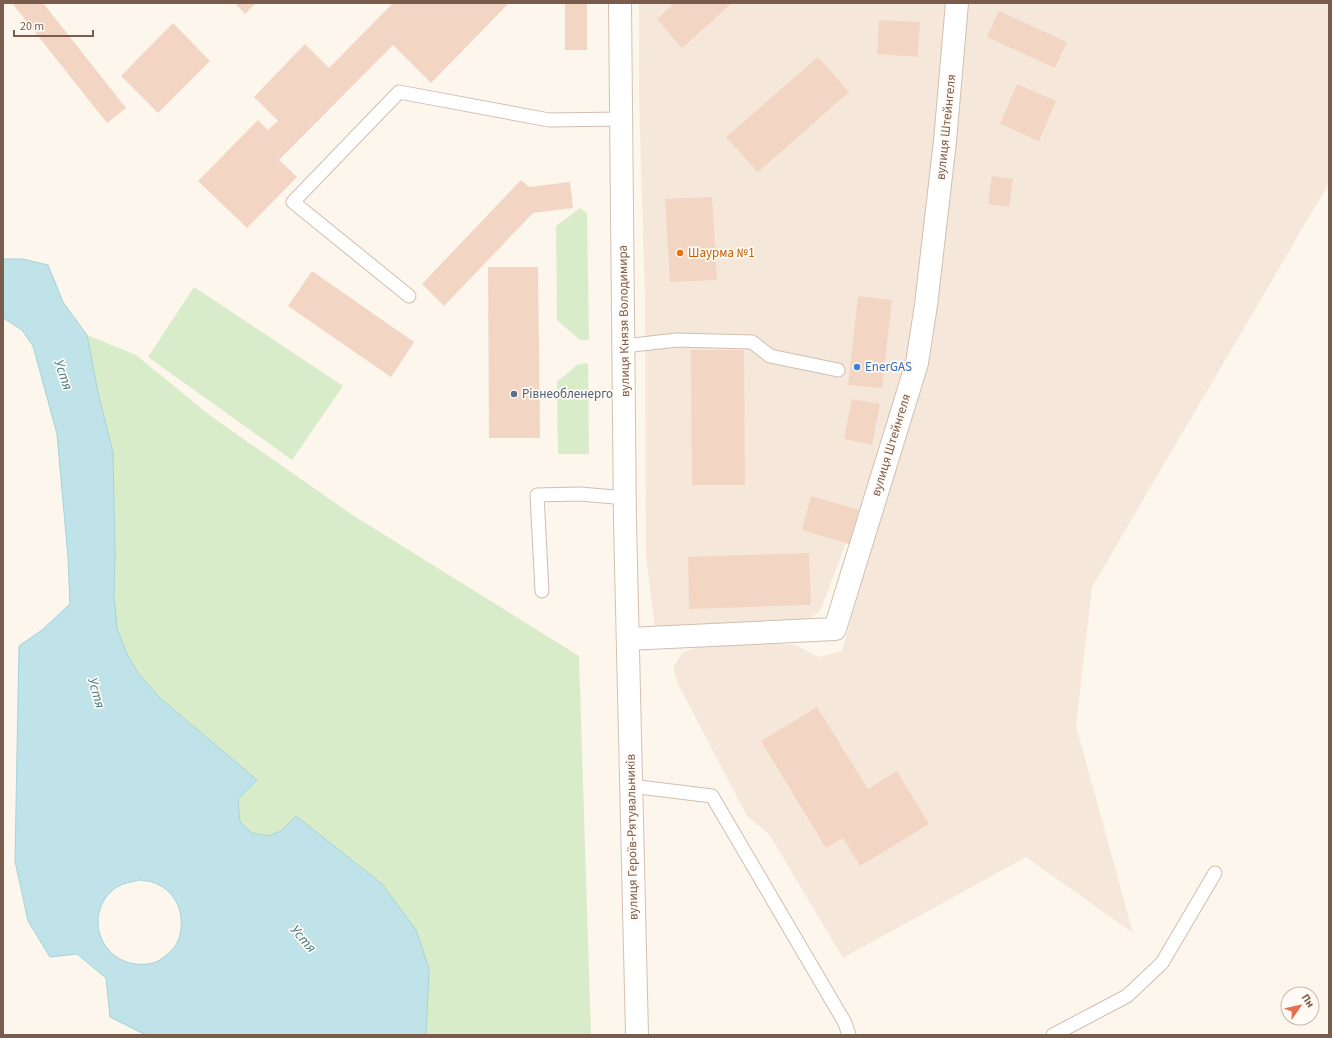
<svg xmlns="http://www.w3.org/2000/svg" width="1332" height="1038" viewBox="0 0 1332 1038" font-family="'Source Sans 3',sans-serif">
  <rect width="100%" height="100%" fill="#fdf6ec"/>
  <g fill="#f5e8da">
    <polygon points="639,3 948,3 912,355 882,450 820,611 802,624 655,628 646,556 645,300 639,98"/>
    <polygon points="967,3 1329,3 1329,183 1092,587 1076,726 1133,933 1026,857 843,958 769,834 747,816 678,684 673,668 682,653 709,642 737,640 796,645 818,657 842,651 889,487 915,408 938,281"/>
  </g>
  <g fill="#d8ecc9">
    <polygon points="580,208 587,213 589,340 580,340 557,320 556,226"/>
    <polygon points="194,287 343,386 292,460 148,357"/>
    <polygon points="87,335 136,355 212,417 354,516 579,656 591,1035 426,1035 428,969 281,831 268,836 252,833 240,822 238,799 257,780 160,698 138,673 127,654 117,629 114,595 113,453 99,397"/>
    <polygon points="588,363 589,454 558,454 557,382 577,365"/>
  </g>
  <path fill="#bfe3e8" stroke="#a5d3da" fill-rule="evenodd" d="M3,259H23L48,265L63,302L87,335L99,397L113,453L115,553L114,595L117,629L127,654L138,673L160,698L257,780L238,799L240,822L252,833L268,836L281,831L296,816L382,884L416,930L429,969L426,1035H146L110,1017L106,978L77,954L50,957L28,921L15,861L19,646L42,630L70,604L68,557L57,434L33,346L22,330L3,318ZM140,880C145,881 150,881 155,883C177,892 186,915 179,938C176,948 168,954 160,960C153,964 144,965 136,964C99,960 84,913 114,889C122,883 131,882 140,880Z"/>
  <g fill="#f3d5c3">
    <polygon points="12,3 43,3 126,108 107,123"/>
    <polygon points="235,3 256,3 245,14"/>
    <polygon points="393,3 509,3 431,83 393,45 279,160 297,177 247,228 198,181 258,120 268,130 278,121 254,97 305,44 329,68"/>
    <rect x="565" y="3" width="22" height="47"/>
    <polygon points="675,3 732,3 682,48 657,19"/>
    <polygon points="999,11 1067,42 1055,68 987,37"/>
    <polygon points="879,20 920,22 918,57 877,54"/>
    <polygon points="173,23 210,61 158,113 121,76"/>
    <polygon points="818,57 849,92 758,172 726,137"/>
    <polygon points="1017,84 1056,101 1039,141 1000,124"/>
    <polygon points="992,176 1013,179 1009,207 988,204"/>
    <polygon points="521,180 529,187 570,182 573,208 533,213 444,306 422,284"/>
    <polygon points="712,197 717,280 670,282 665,199"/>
    <polygon points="488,267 538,267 540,438 489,438"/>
    <polygon points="312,271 414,342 391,377 288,306"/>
    <polygon points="858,296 892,300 882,388 848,385"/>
    <polygon points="691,350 744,350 745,485 692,485"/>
    <polygon points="852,399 880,404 872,445 844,439"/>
    <polygon points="811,496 859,510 849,544 802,530"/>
    <polygon points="809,553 811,605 689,609 688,557"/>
    <polygon points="817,707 868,789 897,771 929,824 860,866 843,838 826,848 761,741"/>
  </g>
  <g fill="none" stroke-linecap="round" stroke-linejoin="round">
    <g stroke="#d1beb0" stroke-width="15">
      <g id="service">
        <polyline points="409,296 293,202 399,92 549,120 621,119"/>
        <polyline points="624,346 677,340 752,342 770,356 838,370"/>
        <polyline points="542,591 537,495 580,494 626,498"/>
        <polyline points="631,786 712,796 845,1023 849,1035"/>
        <polyline points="1053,1035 1127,996 1162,963 1215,873"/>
      </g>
    </g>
    <g stroke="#d1beb0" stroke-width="24">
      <polyline id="minor" points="628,639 835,629 917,363 926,305 945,141 957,3"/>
    </g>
    <g stroke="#d6c0b0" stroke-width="24">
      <polyline id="secondary" points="620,3 625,522 637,1035"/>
    </g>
    <use href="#service" stroke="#fff" stroke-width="13"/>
    <use href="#minor" stroke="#fff" stroke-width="22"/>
    <use href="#secondary" stroke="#fff" stroke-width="22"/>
  </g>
  <circle fill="#e8710a" stroke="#fffaf3" stroke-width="1.5" cx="680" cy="253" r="4"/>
  <circle fill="#3f7fe0" stroke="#fffaf3" stroke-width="1.5" cx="857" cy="367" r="4"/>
  <circle fill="#5c6f8a" stroke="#fffaf3" stroke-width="1.5" cx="514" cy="394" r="4"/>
  <g text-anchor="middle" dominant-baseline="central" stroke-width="3.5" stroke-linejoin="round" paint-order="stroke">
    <g font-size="13" fill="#7a5c4d" stroke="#fffaf3">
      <text transform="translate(946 127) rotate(-84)">вулиця Штейнгеля</text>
      <text transform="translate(624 321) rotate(-91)">вулиця Князя Володимира</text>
      <text transform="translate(891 445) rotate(-73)">вулиця Штейнгеля</text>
      <text transform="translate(632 837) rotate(-91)">вулиця Героїв-Рятувальників</text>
    </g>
    <g font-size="13" fill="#c56008" stroke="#fffaf3" text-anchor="start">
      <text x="688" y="253">Шаурма №1</text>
    </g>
    <g font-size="13" fill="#366cbe" stroke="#fffaf3" text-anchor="start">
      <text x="865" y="367">EnerGAS</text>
    </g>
    <g font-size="13" fill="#4e5e75" stroke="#fffaf3" text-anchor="start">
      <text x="522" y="394">Рівнеобленерго</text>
    </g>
    <g font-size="14" font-style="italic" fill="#437c86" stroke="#fffaf3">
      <text transform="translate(63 375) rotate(71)">Устя</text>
      <text transform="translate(96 693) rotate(74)">Устя</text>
      <text transform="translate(303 939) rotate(49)">Устя</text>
    </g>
  </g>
  <rect width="1332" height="1038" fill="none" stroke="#7a5c4d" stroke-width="8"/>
  <g transform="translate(1300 1006) rotate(56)"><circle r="19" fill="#fffaf3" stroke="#cabbb1"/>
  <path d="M0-3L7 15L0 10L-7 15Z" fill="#e76f51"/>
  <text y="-6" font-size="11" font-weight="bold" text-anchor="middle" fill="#7a5c4d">Пн</text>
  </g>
  <path d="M14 30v6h79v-6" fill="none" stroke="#7a5c4d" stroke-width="2"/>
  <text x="20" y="30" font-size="12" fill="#7a5c4d" stroke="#fffaf3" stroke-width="3" paint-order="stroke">20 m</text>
</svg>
